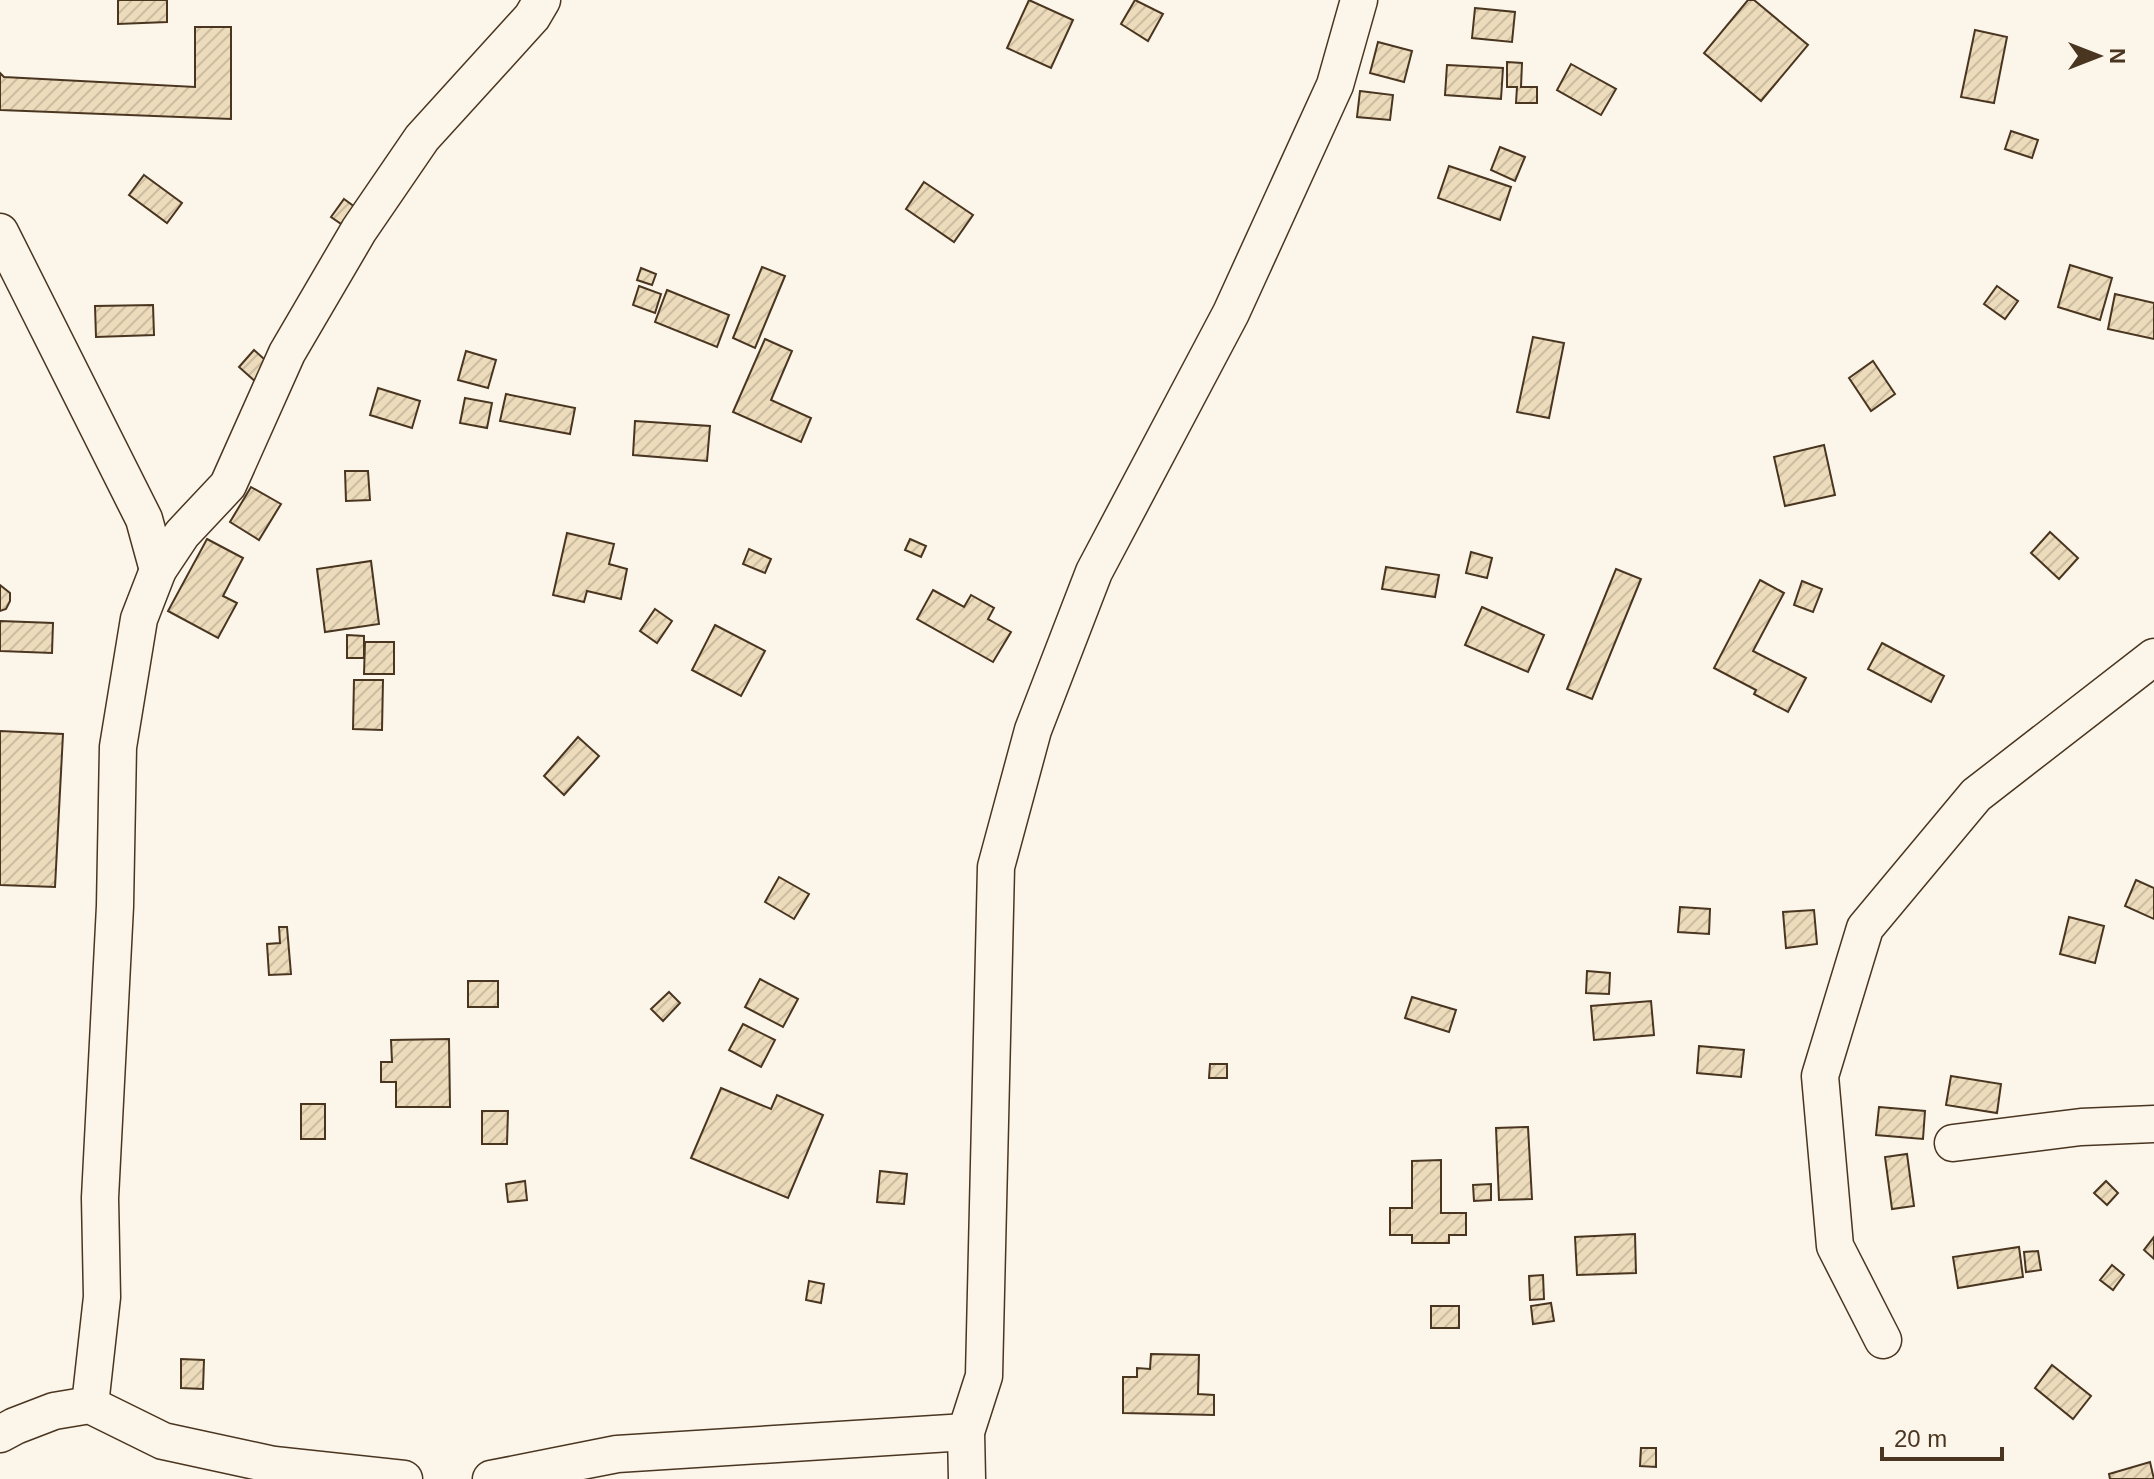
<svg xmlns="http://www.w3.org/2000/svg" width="2154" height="1479" viewBox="0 0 2154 1479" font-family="Helvetica,sans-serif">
  <defs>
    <pattern id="building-hatch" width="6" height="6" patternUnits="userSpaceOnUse" patternTransform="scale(2)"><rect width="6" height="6" fill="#ecdcbc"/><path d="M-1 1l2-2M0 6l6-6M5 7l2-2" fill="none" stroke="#ccbda1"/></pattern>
  </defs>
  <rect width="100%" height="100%" fill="#fbf6e9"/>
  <g fill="url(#building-hatch)" stroke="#4a3520" stroke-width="2">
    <polygon points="118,0 167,0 167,22 118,24"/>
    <polygon points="1029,0 1073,20 1051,68 1007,48"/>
    <polygon points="1135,0 1163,14 1148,41 1121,24"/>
    <polygon points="1748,0 1754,0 1808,45 1761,101 1704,53"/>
    <polygon points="1475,8 1515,12 1512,42 1472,38"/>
    <polygon points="195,27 231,27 231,119 0,110 0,73 4,77 195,87"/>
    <polygon points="1975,30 2007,37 1994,103 1961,97"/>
    <polygon points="1378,42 1412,51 1404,82 1370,73"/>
    <polygon points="1507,62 1522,63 1521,87 1537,87 1537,103 1516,103 1517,87 1507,87"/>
    <polygon points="1571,64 1616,89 1601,115 1557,90"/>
    <polygon points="1447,65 1503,68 1501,99 1445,95"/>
    <polygon points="1360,91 1393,95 1390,120 1357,117"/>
    <polygon points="2011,131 2038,140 2032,158 2005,149"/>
    <polygon points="1500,147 1525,157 1515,181 1491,170"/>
    <polygon points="1449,166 1511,187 1500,220 1438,198"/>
    <polygon points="144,175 182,203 167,223 129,195"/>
    <polygon points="924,182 973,215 954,242 906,209"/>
    <polygon points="344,199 359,210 347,228 331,217"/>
    <polygon points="2070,265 2112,278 2100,320 2058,307"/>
    <polygon points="762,267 785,276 755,348 733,338"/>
    <polygon points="641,268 656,274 652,285 637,280"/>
    <polygon points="639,286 661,294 655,313 633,305"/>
    <polygon points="1997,286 2018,301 2005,319 1984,304"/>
    <polygon points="667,290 729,315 717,347 655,322"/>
    <polygon points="2115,294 2154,303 2154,339 2108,329"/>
    <polygon points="153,305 154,335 96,337 95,306"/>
    <polygon points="1533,337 1564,343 1549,418 1517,412"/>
    <polygon points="765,339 792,351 771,400 811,418 801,442 733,412"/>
    <polygon points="254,350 273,367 258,384 239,367"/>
    <polygon points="466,351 496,360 488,388 458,380"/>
    <polygon points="1873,361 1895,394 1871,411 1849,378"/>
    <polygon points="378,388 420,401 412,428 370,415"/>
    <polygon points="506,394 575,408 570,434 500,421"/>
    <polygon points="465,398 492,403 487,428 460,423"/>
    <polygon points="635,421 710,426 707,461 633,455"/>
    <polygon points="1824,445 1835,495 1785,506 1774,457"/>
    <polygon points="345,471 368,471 370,500 346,501"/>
    <polygon points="251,487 281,504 259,540 230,522"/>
    <polygon points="2050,532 2078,558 2059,579 2031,553"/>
    <polygon points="567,533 614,544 609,564 627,569 621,599 587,591 584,602 553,595"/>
    <polygon points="207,539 243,558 223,596 237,603 218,638 168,611"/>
    <polygon points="910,539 926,546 921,557 905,550"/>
    <polygon points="749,549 771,559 765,573 743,564"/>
    <polygon points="1471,552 1492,558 1487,578 1466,573"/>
    <polygon points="371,561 379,624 325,632 317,569"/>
    <polygon points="1386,567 1439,575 1435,597 1382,589"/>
    <polygon points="1616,569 1641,579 1592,699 1567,689"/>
    <polygon points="1760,580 1784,593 1753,651 1806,678 1788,712 1754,694 1756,690 1714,668"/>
    <polygon points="1802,581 1822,589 1813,612 1794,605"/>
    <polygon points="0,585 10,593 10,601 6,609 0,611"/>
    <polygon points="933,590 964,607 971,595 994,608 988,619 1011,632 993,662 917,619"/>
    <polygon points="1482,607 1544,635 1528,672 1465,645"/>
    <polygon points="655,609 672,621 657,643 640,631"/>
    <polygon points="0,621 53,623 52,653 0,651"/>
    <polygon points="715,625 765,651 741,696 692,670"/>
    <polygon points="347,635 364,636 364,658 347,658"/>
    <polygon points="365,642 394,642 394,674 364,674"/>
    <polygon points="1882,643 1944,676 1931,702 1868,669"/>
    <polygon points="354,680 383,680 382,730 353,729"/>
    <polygon points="0,731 63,734 55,887 0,885"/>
    <polygon points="578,737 599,756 564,795 544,776"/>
    <polygon points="779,877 809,894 794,919 765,902"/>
    <polygon points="2136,880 2154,888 2154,919 2125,906"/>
    <polygon points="1680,907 1710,909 1709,934 1678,932"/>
    <polygon points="1814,910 1817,944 1786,948 1783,912"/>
    <polygon points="2069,917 2104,926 2095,963 2060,954"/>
    <polygon points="279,927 287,927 291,974 269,975 267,944 280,943"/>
    <polygon points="1587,971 1610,973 1609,994 1586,993"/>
    <polygon points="760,979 798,999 783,1027 745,1007"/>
    <rect x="468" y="981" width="30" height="26"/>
    <polygon points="669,992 680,1003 663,1021 651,1009"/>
    <polygon points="1412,997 1456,1010 1449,1032 1405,1018"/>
    <polygon points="1651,1001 1654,1035 1594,1040 1591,1006"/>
    <polygon points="743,1024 775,1040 761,1067 729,1050"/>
    <polygon points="449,1039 450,1107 396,1107 396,1082 381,1082 381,1062 392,1062 391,1040"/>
    <polygon points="1699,1046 1744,1050 1741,1077 1697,1073"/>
    <polygon points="1210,1064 1227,1064 1227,1078 1209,1078"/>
    <polygon points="1951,1076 2001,1084 1997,1113 1946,1105"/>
    <polygon points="721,1088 771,1109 777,1095 823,1115 788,1198 691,1158"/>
    <rect x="301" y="1104" width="24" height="35"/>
    <polygon points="1879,1107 1925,1111 1923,1139 1876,1135"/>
    <polygon points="482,1111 508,1111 507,1144 482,1144"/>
    <polygon points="1528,1127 1532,1199 1499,1200 1496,1128"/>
    <polygon points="1907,1154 1914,1206 1892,1209 1885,1157"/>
    <polygon points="1441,1160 1441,1213 1466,1213 1466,1235 1449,1235 1449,1243 1412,1243 1412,1235 1390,1235 1390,1208 1412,1208 1412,1161"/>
    <polygon points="880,1171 907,1174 904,1204 877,1202"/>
    <polygon points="525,1181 527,1200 508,1202 506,1184"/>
    <polygon points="2106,1181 2118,1193 2107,1205 2094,1193"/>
    <polygon points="1491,1184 1491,1200 1474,1201 1473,1185"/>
    <polygon points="1635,1234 1636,1273 1577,1275 1575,1237"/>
    <polygon points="2154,1237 2154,1259 2144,1250"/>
    <polygon points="2019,1247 2023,1277 1958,1288 1953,1257"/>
    <polygon points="2038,1251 2041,1270 2026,1272 2024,1252"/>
    <polygon points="2112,1265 2124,1275 2113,1290 2100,1280"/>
    <polygon points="1543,1275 1544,1299 1530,1300 1529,1276"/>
    <polygon points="809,1281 824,1284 821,1303 806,1300"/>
    <polygon points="1551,1303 1554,1321 1533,1324 1531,1306"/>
    <rect x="1431" y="1306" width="28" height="22"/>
    <polygon points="1151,1354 1199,1355 1198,1394 1214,1395 1214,1415 1123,1413 1123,1377 1137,1377 1137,1368 1150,1369"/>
    <polygon points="181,1359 204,1360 203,1389 181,1388"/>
    <polygon points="2052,1365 2091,1396 2073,1419 2035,1388"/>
    <polygon points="1641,1448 1656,1448 1656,1467 1640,1466"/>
    <polygon points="2150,1462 2154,1479 2110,1479 2109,1474"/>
  </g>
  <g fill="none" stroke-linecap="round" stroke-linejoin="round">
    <g stroke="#4a3520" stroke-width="39">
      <g id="street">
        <polyline points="0,232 144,519 158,570"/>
        <polyline points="1953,1143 2081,1127 2154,1124"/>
        <polyline points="1883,1340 1835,1246 1820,1076 1865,928 1976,795 2154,657"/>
        <polyline points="90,1405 102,1297 100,1198 115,906 118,747 139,619 158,570 182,534 228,485 287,353 359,230 422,138 532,17 542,0"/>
        <polyline points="0,1434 15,1426 54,1411 90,1405 163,1441 274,1465 404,1479"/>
        <polyline points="491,1479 617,1454 966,1432"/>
        <polyline points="967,1479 966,1432 984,1376 996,867 1033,730 1094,572 1231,313 1335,85 1359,0"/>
      </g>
    </g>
    <use href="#street" stroke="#fbf6e9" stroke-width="36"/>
  </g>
  <g transform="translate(2098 56) rotate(90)" stroke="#fbf6e9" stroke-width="6" paint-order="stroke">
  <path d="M0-6L14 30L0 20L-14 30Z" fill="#4a3520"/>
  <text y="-12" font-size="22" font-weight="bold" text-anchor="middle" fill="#4a3520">N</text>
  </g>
  <path d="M1882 1447v12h120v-12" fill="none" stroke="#4a3520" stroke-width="4"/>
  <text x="1894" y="1447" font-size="24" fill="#4a3520" stroke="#fbf6e9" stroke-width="6" paint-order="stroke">20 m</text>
</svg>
